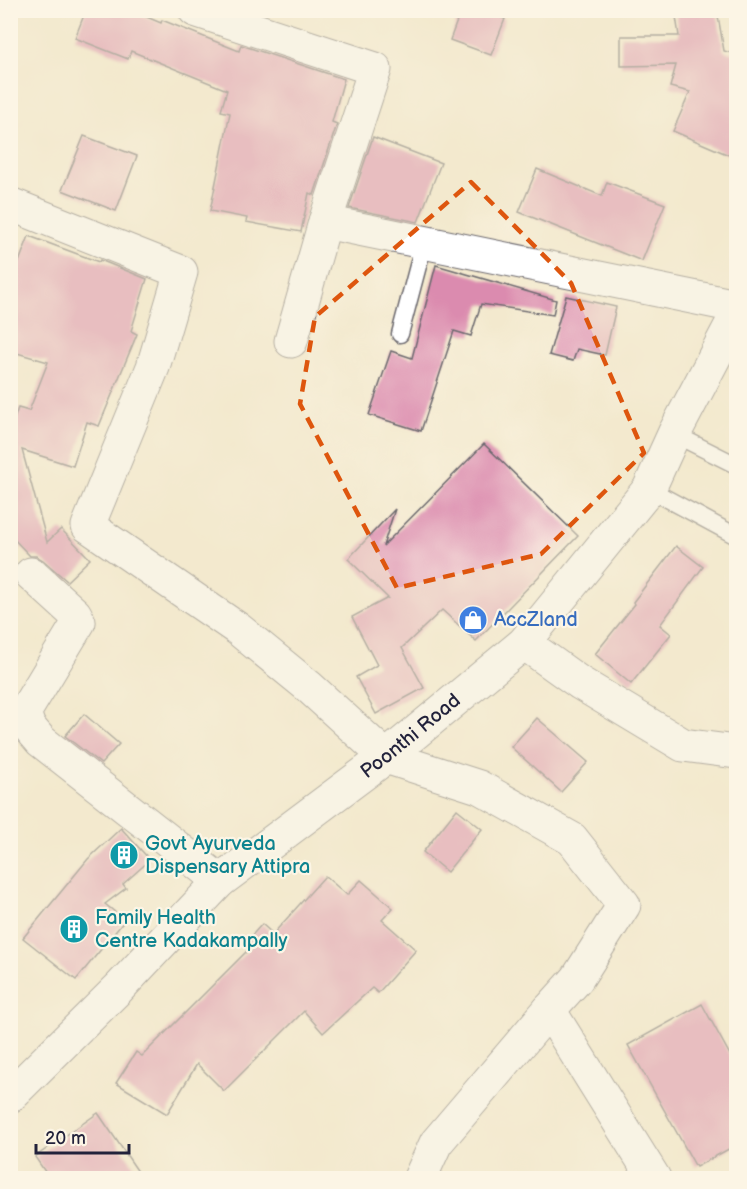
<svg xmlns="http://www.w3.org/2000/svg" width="747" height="1189" viewBox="0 0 747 1189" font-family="'Balsamiq Sans',sans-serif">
  <rect width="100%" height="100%" fill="#fcf5e5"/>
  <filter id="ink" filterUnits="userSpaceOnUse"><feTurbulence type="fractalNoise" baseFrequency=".0167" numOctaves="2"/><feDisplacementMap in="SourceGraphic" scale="12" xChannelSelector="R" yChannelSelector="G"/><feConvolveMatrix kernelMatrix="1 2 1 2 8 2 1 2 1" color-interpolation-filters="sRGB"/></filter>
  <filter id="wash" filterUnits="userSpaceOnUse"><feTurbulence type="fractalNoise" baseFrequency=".008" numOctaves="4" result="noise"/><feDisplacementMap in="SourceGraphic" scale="24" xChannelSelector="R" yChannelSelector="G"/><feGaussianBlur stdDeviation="1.35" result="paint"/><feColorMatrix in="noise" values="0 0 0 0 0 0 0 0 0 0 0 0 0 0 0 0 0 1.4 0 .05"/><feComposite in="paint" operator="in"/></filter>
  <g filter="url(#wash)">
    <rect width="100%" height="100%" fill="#f3e9ce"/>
    <g id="blocks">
      <g fill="#db8baf">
        <polygon points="86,10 130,10 161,23 162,20 239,51 241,45 344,79 332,122 337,124 314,195 309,193 301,232 246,222 247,218 210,211 230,113 221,111 227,90 131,51 128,59 75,38"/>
        <polygon points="461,10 482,10 505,19 491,55 450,40"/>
        <polygon points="675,10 717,10 724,51 736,54 736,158 673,131 690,92 670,87 676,65 621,66 621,36 679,36"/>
        <polygon points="84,136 137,156 116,211 62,190"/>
        <polygon points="373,137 441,163 418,222 349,208"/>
        <polygon points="537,169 602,196 607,182 665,204 642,261 519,212"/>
        <polygon points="29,236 99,262 100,260 147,279 131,331 137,334 99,426 87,422 73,466 22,450 47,542 61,529 90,559 67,581 43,560 36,556 30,556 10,535 10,431 18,408 29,411 48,362 10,351 10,285"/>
        <polygon points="436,265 556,300 553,315 481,304 471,336 454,331 421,431 369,415 391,351 412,358"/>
        <polygon points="566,296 616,307 605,355 577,349 573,361 549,355"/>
        <polygon points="484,444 578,536 476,641 442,610 402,648 424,688 376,714 356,677 377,665 352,617 388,598 348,559 395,509 383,546"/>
        <polygon points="676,546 703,567 660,625 671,634 631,684 595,654 635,604 633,602"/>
        <polygon points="84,714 119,744 101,764 65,736"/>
        <polygon points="537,718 588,762 561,792 511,747"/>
        <polygon points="457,809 482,829 447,872 423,852"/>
        <polygon points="121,828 150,860 123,884 126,888 105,904 125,920 76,980 23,938 88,859"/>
        <polygon points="325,876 347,895 361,880 393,908 382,920 416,950 378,993 372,988 323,1033 304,1011 224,1091 197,1064 167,1114 116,1083 136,1052 142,1056 250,948 245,943 262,924 273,934"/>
        <polygon points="702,1004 736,1066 736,1145 696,1167 628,1045"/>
        <polygon points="98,1113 143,1179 50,1179 35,1157"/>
      </g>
    </g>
  </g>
  <g filter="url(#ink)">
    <use href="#blocks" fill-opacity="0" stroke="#6b686e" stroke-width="1.5"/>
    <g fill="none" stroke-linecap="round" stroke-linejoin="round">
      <g stroke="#6b686e" stroke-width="19">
        <g id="lane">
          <polyline points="400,334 424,243"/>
          <polyline points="674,434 736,465"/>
          <polyline points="649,489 736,536"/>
        </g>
      </g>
      <g stroke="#6b686e" stroke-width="35">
        <g id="street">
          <polyline points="195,10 375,69 325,222 291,341"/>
          <polyline points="10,204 181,272 153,367 88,526 238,629 308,686 386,757 479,787 572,839 624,905 577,979 549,1010 436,1143 420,1178"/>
          <polyline points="325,222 736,306"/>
          <polyline points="31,574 75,614 79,622 24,713 29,727 41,741 220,881"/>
          <polyline points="549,1010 654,1178"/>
        </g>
      </g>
      <g stroke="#6b686e" stroke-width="35">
        <g id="secondary">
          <polyline points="524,643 580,683 683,745 736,752"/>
          <path id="s1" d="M10,1096L119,988L220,881L386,757L524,643L649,489L674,434L736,316"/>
        </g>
      </g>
      <use href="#lane" stroke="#fff" stroke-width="16"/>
      <use href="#street" stroke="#fff" stroke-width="33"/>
      <use href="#secondary" stroke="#fff" stroke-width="33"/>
    </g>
  </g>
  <path d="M0 0H747V1189H0ZM471,182L571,283L644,453L541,554L397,588L300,404L315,317Z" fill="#f3e9ce" fill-opacity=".55" fill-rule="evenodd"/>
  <path fill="none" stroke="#de560e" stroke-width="4.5" stroke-dasharray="12 8" stroke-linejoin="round" d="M471,182L571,283L644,453L541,554L397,588L300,404L315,317Z"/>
  <defs>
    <g id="shop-disc" transform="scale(1.5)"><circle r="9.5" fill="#3f7fe0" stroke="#fcf5e5"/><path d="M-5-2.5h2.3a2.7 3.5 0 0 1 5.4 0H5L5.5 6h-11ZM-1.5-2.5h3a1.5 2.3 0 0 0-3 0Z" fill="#fff"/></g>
    <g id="building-disc" transform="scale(1.5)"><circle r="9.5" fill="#0f9aa8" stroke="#fcf5e5"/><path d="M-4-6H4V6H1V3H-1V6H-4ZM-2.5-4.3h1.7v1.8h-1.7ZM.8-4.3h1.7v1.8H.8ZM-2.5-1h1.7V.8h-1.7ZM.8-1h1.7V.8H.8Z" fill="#fff"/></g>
  </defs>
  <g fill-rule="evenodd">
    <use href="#shop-disc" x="473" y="620"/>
    <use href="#building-disc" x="124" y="855"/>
    <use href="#building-disc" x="74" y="929"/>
  </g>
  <g text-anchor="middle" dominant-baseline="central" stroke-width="4.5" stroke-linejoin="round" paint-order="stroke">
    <g font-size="20" fill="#366cbe" stroke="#fcf5e5" text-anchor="start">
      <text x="494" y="620">AccZland</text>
    </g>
    <g font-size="20" fill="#22223b" stroke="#fcf5e5">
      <text stroke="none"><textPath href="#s1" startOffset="540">Poonthi Road</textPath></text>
    </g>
    <g font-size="20" fill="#0d838f" stroke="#fcf5e5" text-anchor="start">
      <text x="145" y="844">Govt Ayurveda<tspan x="145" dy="23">Dispensary Attipra</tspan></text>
      <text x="95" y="918">Family Health<tspan x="95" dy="23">Centre Kadakampally</tspan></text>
    </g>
  </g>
  <rect width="747" height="1189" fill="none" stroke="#fcf5e5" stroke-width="36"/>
  <path d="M36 1144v9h93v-9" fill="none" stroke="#22223b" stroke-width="3"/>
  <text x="45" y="1144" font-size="18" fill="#22223b" stroke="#fcf5e5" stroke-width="4.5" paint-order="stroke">20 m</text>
</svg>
